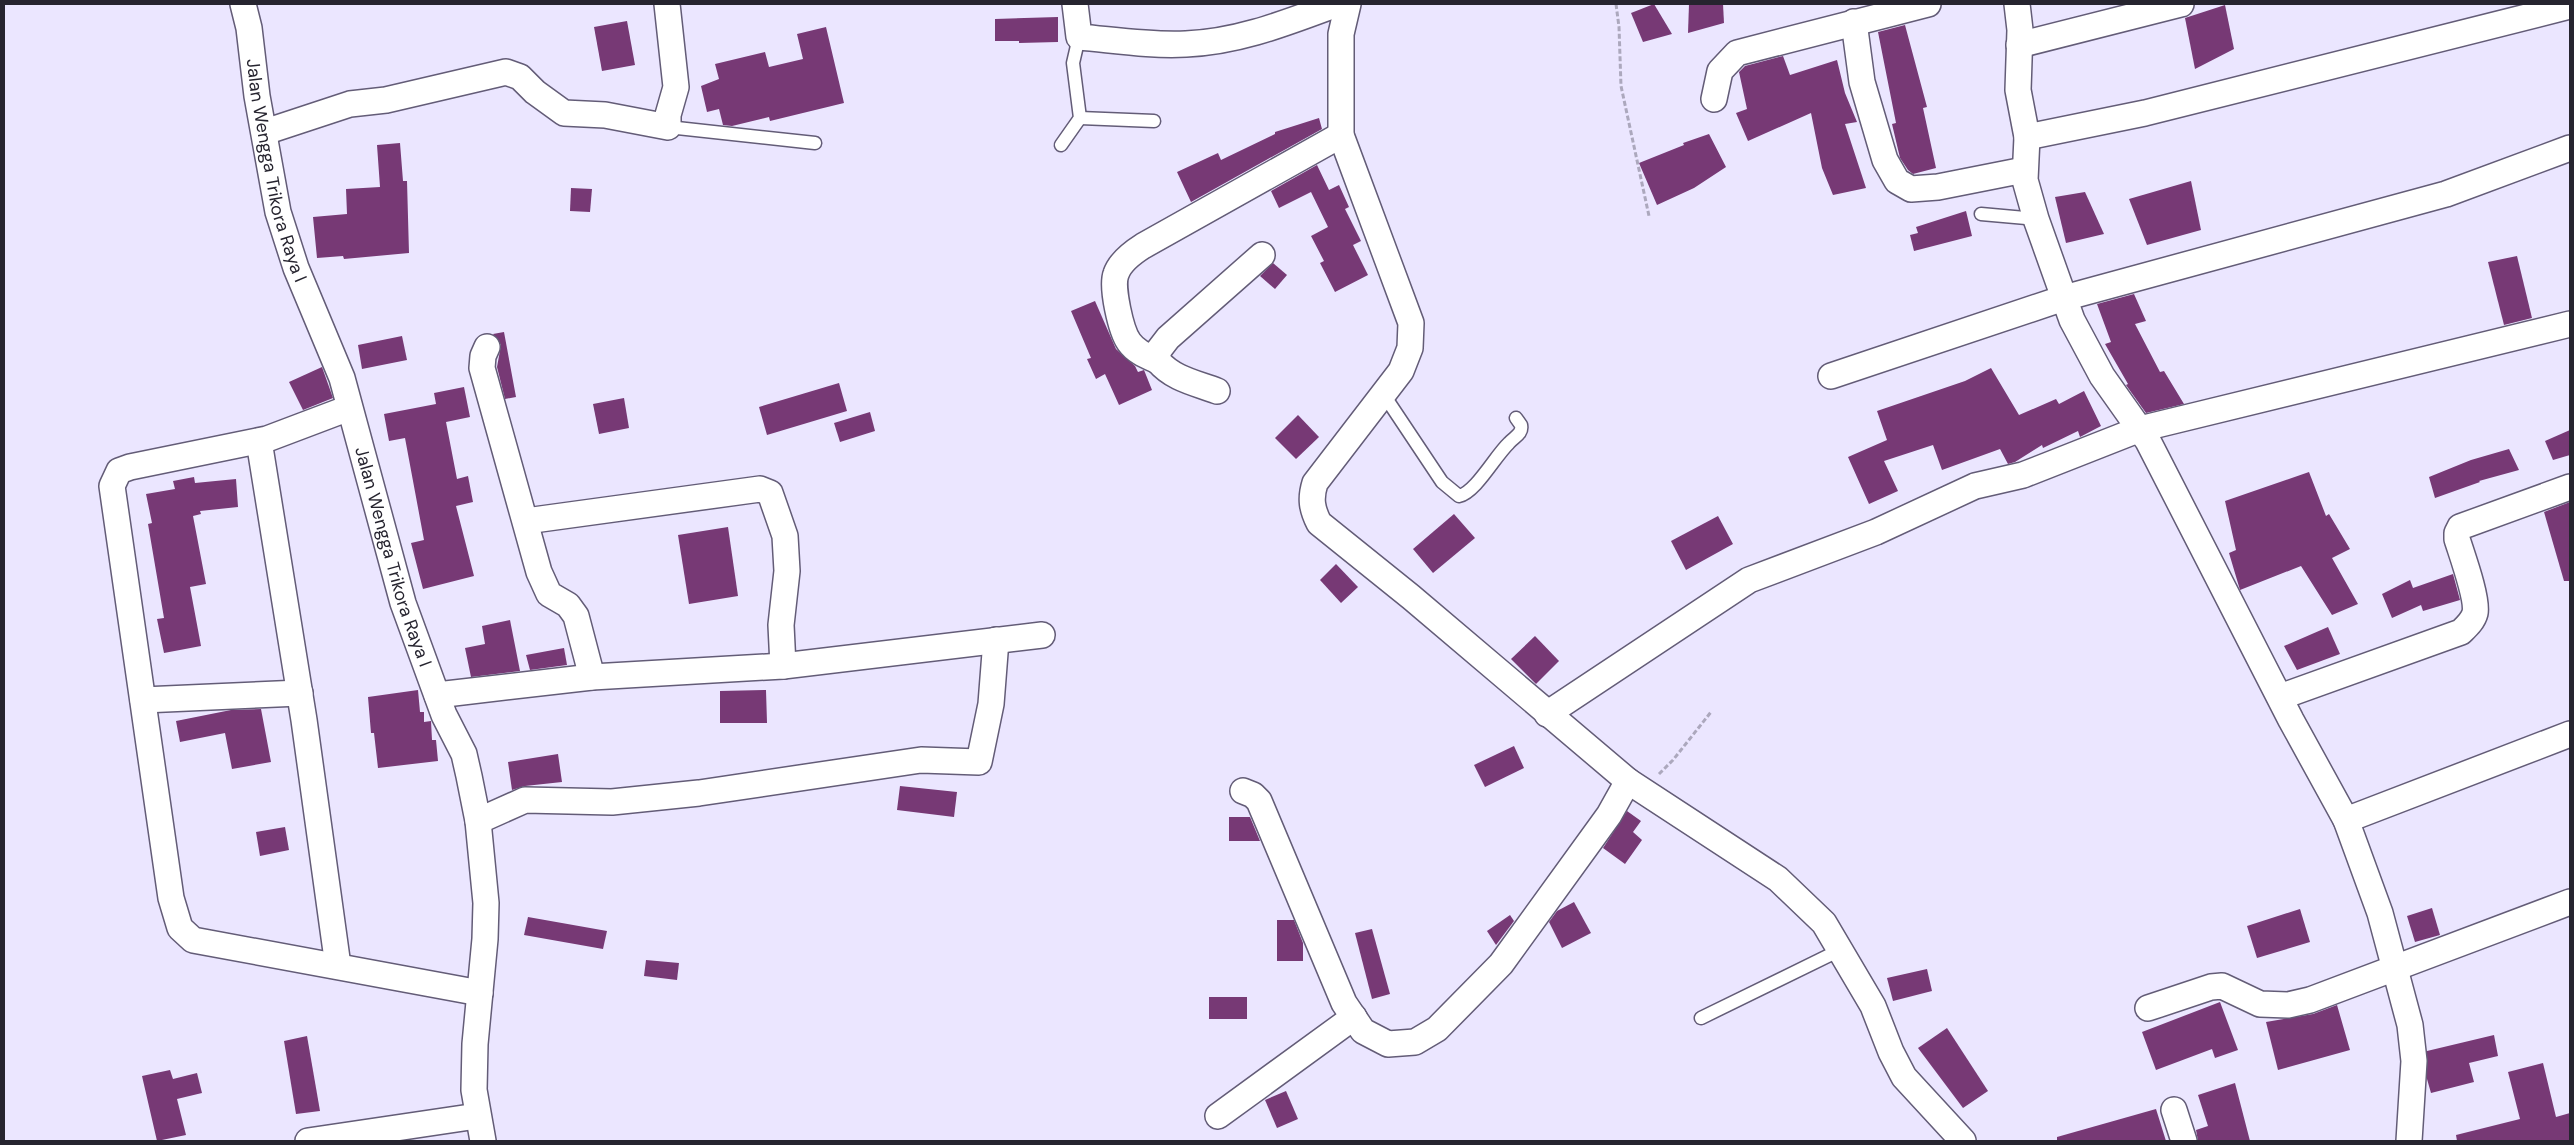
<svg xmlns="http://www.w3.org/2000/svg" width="2574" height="1145" viewBox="0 0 2574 1145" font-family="'DM Sans',sans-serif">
  <rect width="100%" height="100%" fill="#ebe6ff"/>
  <g fill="#773975">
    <polygon points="1654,4 1672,34 1643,42 1631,13"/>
    <polygon points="1689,4 1723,4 1724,23 1688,33"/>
    <polygon points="2225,5 2234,49 2195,69 2185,18"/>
    <polygon points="1058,17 1058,42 1019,43 1019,41 995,41 995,19"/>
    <polygon points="627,21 635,65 602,71 594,27"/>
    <polygon points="1905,25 1927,107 1923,108 1936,168 1913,174 1908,170 1900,158 1892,124 1896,123 1878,32"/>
    <polygon points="826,27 844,103 770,121 769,117 732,126 723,125 719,109 707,112 701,86 719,79 715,64 765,52 769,67 803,59 797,34"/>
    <polygon points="1783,56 1790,75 1837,60 1845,93 1857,122 1845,124 1866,188 1833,195 1822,168 1811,113 1748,141 1736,113 1747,109 1739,72 1745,66"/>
    <polygon points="1319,118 1322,129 1191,202 1177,172 1218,153 1221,160 1275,134 1275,132"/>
    <polygon points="1709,134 1726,167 1694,188 1657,205 1639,163 1684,145 1683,143"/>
    <polygon points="400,143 403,181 407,181 409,253 344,259 343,256 317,258 313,217 347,214 346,189 380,187 377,145"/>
    <polygon points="1317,165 1329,190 1339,185 1349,207 1345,209 1361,241 1353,245 1368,275 1335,292 1320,263 1324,261 1311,236 1328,227 1311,192 1279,208 1271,191"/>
    <polygon points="2191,181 2201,230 2147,245 2129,199"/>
    <polygon points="571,188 592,189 590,212 570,211"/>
    <polygon points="2085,192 2104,234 2066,243 2055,197"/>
    <polygon points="1966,211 1972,236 1914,251 1910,235 1918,233 1916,227"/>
    <polygon points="2517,256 2532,318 2504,325 2488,262"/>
    <polygon points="1273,263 1287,275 1275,289 1260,276"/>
    <polygon points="2134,294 2146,321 2135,324 2160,372 2164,371 2184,404 2146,413 2126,385 2128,384 2105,344 2111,342 2097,304"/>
    <polygon points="1095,301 1116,349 1135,366 1138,372 1144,370 1152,390 1119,405 1105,374 1096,379 1087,359 1091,358 1071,311"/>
    <polygon points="504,332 516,397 505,399 497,367 501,345 493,334"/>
    <polygon points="402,336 407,360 362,369 358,345"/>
    <polygon points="322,367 333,398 303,410 289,382"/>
    <polygon points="1991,368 2019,415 2056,399 2059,404 2084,391 2101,426 2080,437 2078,431 2043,448 2042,445 2015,462 2008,464 2000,449 1942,470 1933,445 1884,461 1898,491 1869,504 1848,457 1887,440 1877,411 1965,381"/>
    <polygon points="839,383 847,411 767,435 759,407"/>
    <polygon points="464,387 470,417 446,422 457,479 468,476 473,502 456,506 474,576 423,589 411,543 424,540 405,438 389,441 384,414 436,404 434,393"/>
    <polygon points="624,398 629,428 599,434 593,404"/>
    <polygon points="870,412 875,431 840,442 834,423"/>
    <polygon points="1298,415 1319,437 1296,459 1275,438"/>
    <polygon points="2570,430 2570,455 2553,460 2545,441"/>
    <polygon points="2509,449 2519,470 2479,481 2480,482 2435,498 2429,477 2471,460"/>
    <polygon points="2309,472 2326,516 2329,514 2350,549 2332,558 2358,604 2332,615 2301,566 2240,590 2229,553 2236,550 2225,501"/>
    <polygon points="194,477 195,483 236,479 238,507 200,511 201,514 193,516 206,584 190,587 201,646 164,653 157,619 164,618 148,524 152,523 146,494 175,489 173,481"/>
    <polygon points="2570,502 2570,581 2564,581 2544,512"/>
    <polygon points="1454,514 1475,538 1433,573 1413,549"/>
    <polygon points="1718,516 1733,544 1686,570 1671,541"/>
    <polygon points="728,527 738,596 689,604 678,535"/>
    <polygon points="1336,564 1358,587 1341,603 1320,580"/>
    <polygon points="2453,574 2460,600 2423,611 2421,605 2392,618 2382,594 2410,580 2413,588"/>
    <polygon points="510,620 520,671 471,677 465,648 485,644 482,626"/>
    <polygon points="2328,627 2340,654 2297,670 2284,646"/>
    <polygon points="1535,636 1559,661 1536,684 1511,659"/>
    <polygon points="564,648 567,665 530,670 526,655"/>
    <polygon points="418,690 420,712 424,712 424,722 431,721 432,740 436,740 438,761 378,768 374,733 371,733 368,697"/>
    <polygon points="766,690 767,723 720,723 720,691"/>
    <polygon points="261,709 271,762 232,769 225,733 180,742 176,721 231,710"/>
    <polygon points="1514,746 1524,768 1485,787 1474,765"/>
    <polygon points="558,754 562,782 525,786 512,790 508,762"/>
    <polygon points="900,786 957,792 954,817 897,810"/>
    <polygon points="1627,811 1641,821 1633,832 1642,840 1625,864 1603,848"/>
    <polygon points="1229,817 1250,817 1260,841 1229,841"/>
    <polygon points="285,827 289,850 260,856 256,832"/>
    <polygon points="1574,902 1591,933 1562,948 1549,922 1557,911"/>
    <polygon points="2432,908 2440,935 2415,942 2407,916"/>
    <polygon points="2300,909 2310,942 2257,958 2247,926"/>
    <polygon points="1510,915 1514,921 1496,945 1487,931"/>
    <polygon points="528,917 607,931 603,949 524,935"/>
    <polygon points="1277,920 1294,920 1303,943 1303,961 1277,961"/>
    <polygon points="1372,929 1390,994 1372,999 1355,933"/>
    <polygon points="646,960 679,963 677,980 644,976"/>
    <polygon points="1927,969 1932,991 1893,1001 1887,978"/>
    <rect x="1209" y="997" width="38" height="22"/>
    <polygon points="2220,1002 2238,1050 2215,1058 2212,1049 2156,1070 2142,1032"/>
    <polygon points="2337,1005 2350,1050 2278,1070 2266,1022 2313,1014"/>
    <polygon points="1947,1028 1988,1091 1963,1108 1918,1048"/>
    <polygon points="2494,1035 2498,1056 2469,1063 2474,1082 2431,1093 2427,1079 2427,1051"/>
    <polygon points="307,1036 320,1111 296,1114 284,1041"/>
    <polygon points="2543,1063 2556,1117 2570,1113 2570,1141 2457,1141 2456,1135 2520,1119 2508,1072"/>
    <polygon points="170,1070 173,1079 197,1073 202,1093 177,1099 186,1135 157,1141 142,1076"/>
    <polygon points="2235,1083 2250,1141 2198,1141 2196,1130 2208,1126 2198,1095"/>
    <polygon points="1286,1091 1298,1119 1277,1128 1265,1100"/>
    <polygon points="2156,1109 2166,1141 2057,1141 2057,1137"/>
  </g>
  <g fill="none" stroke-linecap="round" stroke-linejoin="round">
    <g stroke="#635c77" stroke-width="15">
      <g id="service">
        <polyline points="1080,118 1154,121"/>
        <polyline points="668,127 815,143"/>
        <polyline points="1061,145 1080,118 1073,63 1079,37"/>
        <polyline points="1981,214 2036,219"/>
        <path d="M1384,395L1442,482L1459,496C1476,492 1495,456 1509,443C1514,437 1523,434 1521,425L1516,418"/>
        <polyline points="1701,1018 1840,950"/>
      </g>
    </g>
    <g stroke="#635c77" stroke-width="28">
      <g id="minor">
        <path id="s1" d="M243,4L249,28L257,96L278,212L296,268L342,378L403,603L444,715L464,754L469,776L478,821L486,903L485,939L475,1044L474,1090L483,1141"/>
        <path d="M1075,4L1079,37C1114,40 1151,46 1186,44C1239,42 1288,22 1337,4"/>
        <path d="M1348,4L1341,34V135L1411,323L1410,348L1401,371L1315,483C1310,499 1312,509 1319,523L1411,597L1628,781L1778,879L1824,923L1873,1006L1891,1052L1904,1077L1963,1141"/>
        <polyline points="2017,4 2020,30 2018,90 2027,137 2025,180 2036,219 2072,320 2102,376 2148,441 2291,720 2346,820 2380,913 2410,1025 2414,1061 2409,1141"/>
        <polyline points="1854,22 1862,82 1885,160 1897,181 1911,189 1938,187 2024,170"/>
        <polyline points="2019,45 2181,4"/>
        <polyline points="1714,99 1720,71 1737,53 1928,4"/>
        <polyline points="265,132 350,104 386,100 506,72 520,77 535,92 564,113 605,115 668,127 668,115 676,87 667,4"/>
        <polyline points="2027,137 2145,113 2570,6"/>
        <polyline points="487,347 483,356 482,368 539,572 549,594 568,605 576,616 592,677"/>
        <path d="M1158,361C1147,356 1136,352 1129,342C1121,331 1111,287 1116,274C1120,262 1132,253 1143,246L1341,135"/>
        <polyline points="1831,376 2064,298 2446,194 2570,148"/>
        <path d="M1217,391C1196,383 1173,379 1158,361V351L1168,338L1262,255"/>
        <polyline points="349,408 267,439 130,467 119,471 112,486 171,898 180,928 193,940 480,993"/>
        <polyline points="259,441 304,720 338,966"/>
        <polyline points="526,521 760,489 770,493 785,536 787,571 781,625 783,666"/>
        <polyline points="437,695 592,677 783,666 1042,635"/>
        <path d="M2280,697L2461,632C2466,627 2473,621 2475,613C2478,599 2462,555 2457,539V533L2460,527L2570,487"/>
        <polyline points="143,700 300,693"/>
        <polyline points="1547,714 1749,580 1876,532 1975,486 2023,475 2140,429 2570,324"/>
        <polyline points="1243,791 1253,795 1259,801 1344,1003 1363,1031 1388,1044 1415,1042 1437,1029 1501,964 1609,815 1628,781"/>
        <polyline points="2346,820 2570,734"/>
        <polyline points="478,821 525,800 612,802 699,793 921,760 979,762 991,704 996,640"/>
        <polyline points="2148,1008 2211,987 2222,986 2260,1004 2288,1005 2310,1000 2570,902"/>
        <polyline points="2174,1110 2184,1141"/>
        <polyline points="1218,1116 1354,1017"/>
        <polyline points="308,1141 477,1116"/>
      </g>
    </g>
    <g stroke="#aca8bd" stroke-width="3" stroke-dasharray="5 2.5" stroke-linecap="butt">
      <polyline points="1616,4 1619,27 1621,86 1649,216"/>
      <polyline points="1659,774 1673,760 1711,712"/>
    </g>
    <use href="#service" stroke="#fff" stroke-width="12"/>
    <use href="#minor" stroke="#fff" stroke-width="25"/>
  </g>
  <g text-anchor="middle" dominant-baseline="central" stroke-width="5" stroke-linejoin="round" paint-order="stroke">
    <g font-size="18" fill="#26242f" stroke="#fff">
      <text stroke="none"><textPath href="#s1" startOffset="170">Jalan Wengga Trikora Raya I</textPath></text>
      <text stroke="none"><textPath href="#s1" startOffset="575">Jalan Wengga Trikora Raya I</textPath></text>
    </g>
  </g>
  <rect width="2574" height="1145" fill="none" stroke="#26242f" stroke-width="10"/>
</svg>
